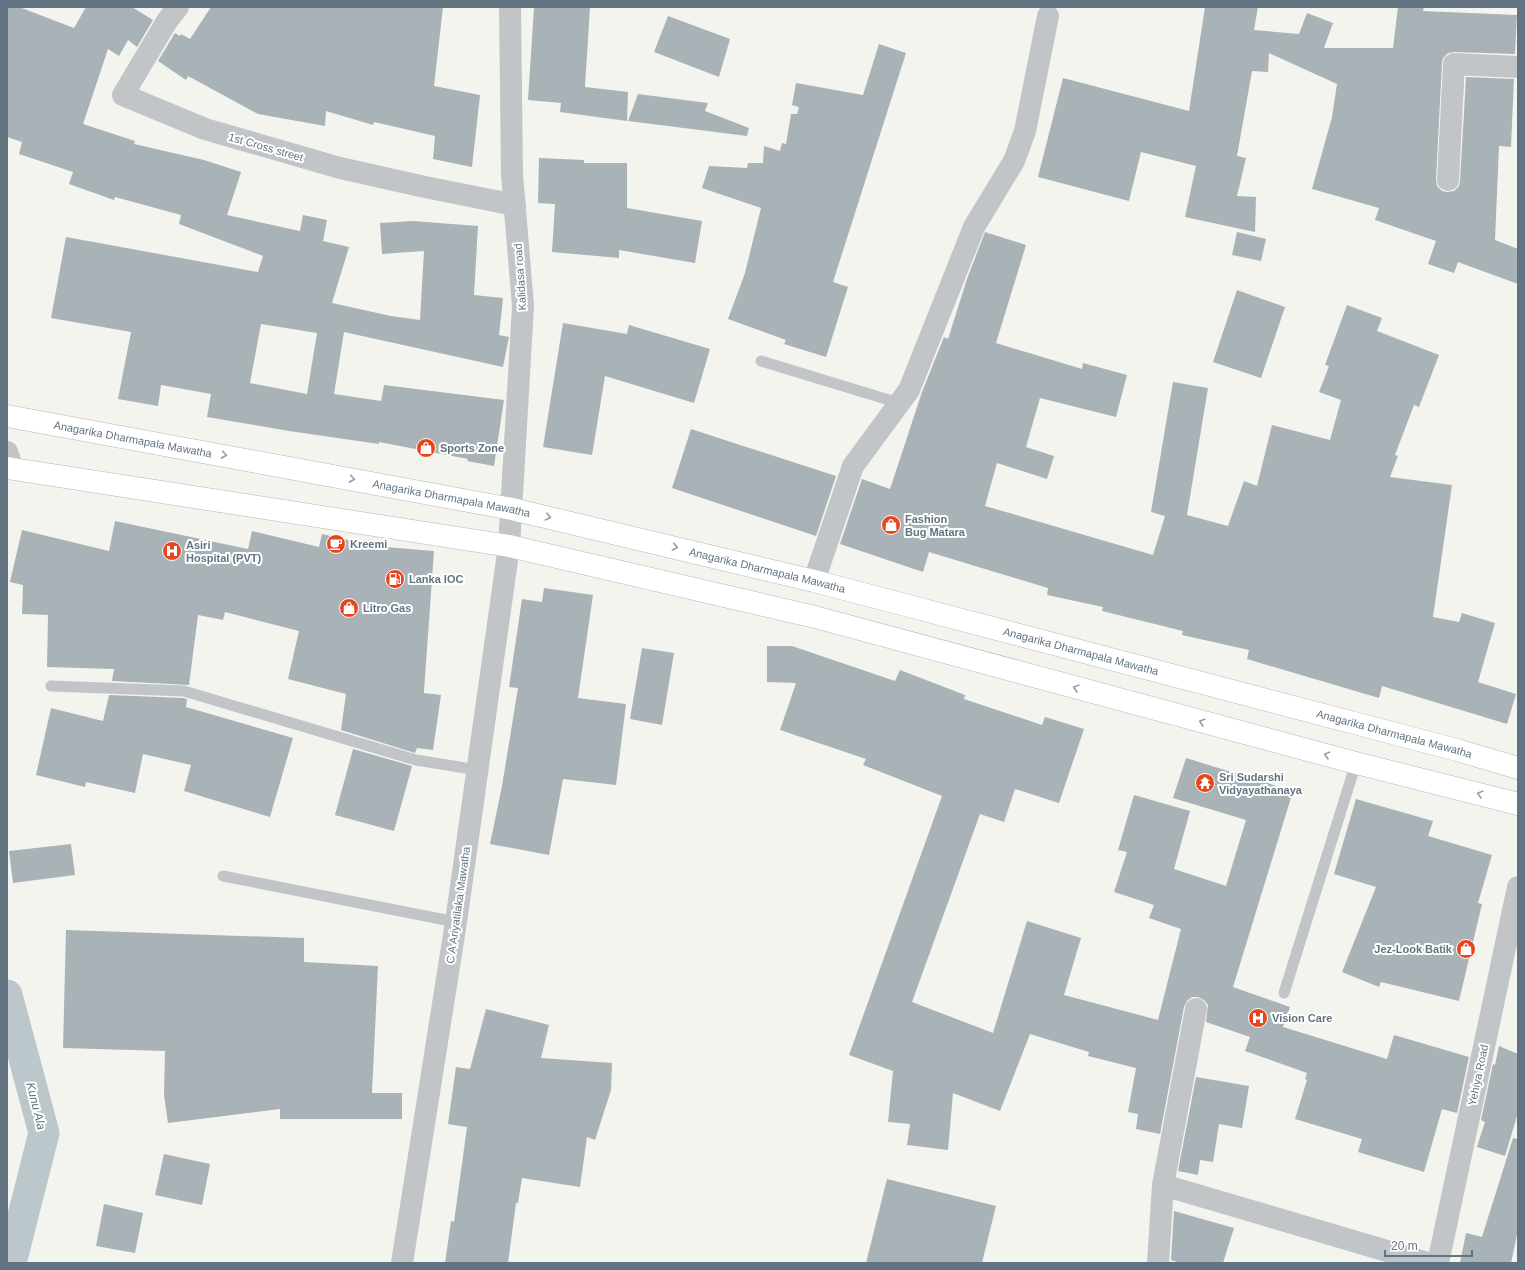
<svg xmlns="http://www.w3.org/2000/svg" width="1525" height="1270" viewBox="0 0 1525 1270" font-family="Helvetica,sans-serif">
  <rect width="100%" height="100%" fill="#f4f4ef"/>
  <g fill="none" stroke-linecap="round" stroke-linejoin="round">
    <polyline stroke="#bcc7cc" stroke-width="31" points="7,995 44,1133 11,1263"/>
  </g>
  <g fill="#a9b2b6" fill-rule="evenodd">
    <path d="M7,7H19L74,28L86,7H132L153,20L137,47L128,40L119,56L108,49L83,124L135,141L134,144L204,160L241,172L227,215L300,231L303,215L327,220L323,241L349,247L332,303L391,316L420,320L424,251L382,254L380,223L413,221L478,226L474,295L503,298L499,335L509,337L503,367L344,332L334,394L381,401L384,385L504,400L494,466L467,461L468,459L379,442V444L289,431L207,417L211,394L161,385L158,406L118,399L131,332L51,318L66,237L258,272L263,256L179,224L181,215L115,197L114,200L69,184L73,172L19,154L22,142L7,137ZM261,324L317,333L307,394L250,383Z"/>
    <polygon points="211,7 443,7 434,86 480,95 472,167 433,159 435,136 374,122 373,125 326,111 325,126 258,114 188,76 186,80 158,61 175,33 180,36 181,34 190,39"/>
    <polygon points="534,7 590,7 585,87 628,92 627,121 560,112 561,103 528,100"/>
    <polygon points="1205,7 1258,7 1254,30 1299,34 1307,13 1333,23 1324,48 1393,48 1398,7 1424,7 1423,11 1517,15 1515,54 1455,52 1448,53 1443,58 1442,63 1436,179 1437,186 1442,191 1447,192 1454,191 1459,186 1460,181 1466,77 1514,79 1511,147 1499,146 1495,240 1518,249 1518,284 1458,262 1454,273 1428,264 1436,241 1375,220 1379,208 1312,189 1332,117 1337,84 1269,53 1268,72 1252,71 1237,156 1246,158 1237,196 1256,197 1255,232 1185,217 1196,166 1141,152 1129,201 1038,177 1063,78 1189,111"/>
    <polygon points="668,16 730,39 719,77 654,52"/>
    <polygon points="879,44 906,53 833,282 848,287 826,357 784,344 786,340 728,319 745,273 761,208 702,188 709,166 747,168 748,163 763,163 764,146 780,151 782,143 786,144 791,114 797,114 799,107 792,105 796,83 863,95"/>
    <polygon points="638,94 708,103 705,111 749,128 747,136 628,121"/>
    <polygon points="539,158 584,160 584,163 627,163 627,208 702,221 695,263 619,250 619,258 552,252 555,204 538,203"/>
    <polygon points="985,232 1026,245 996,343 1082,369 1083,363 1127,375 1116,417 1040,398 1026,447 1054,456 1047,479 997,463 985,506 1153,555 1165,516 1151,512 1173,382 1208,388 1187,515 1228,526 1244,481 1257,486 1272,425 1330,440 1341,400 1319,392 1329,366 1325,365 1347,305 1382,318 1377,331 1439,355 1419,407 1414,405 1395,455 1398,456 1390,477 1452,485 1433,617 1459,622 1462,613 1495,623 1478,682 1516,694 1507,724 1382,686 1379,698 1301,675 1247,659 1249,650 1182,635 1183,631 1102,611 1103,607 1047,595 1048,588 929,552 923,572 840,544 862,479 890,489 922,392 944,337 948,339 967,279"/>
    <polygon points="1237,232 1266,239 1261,261 1232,255"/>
    <polygon points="1237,290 1285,307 1261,378 1213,362"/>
    <polygon points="563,323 627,334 629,325 710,349 694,403 605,376 592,455 543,447"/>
    <polygon points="691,429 836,476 816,536 672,488"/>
    <polygon points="115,521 248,549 252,531 319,547 322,534 373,546 434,551 424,691 424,693 441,695 433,750 417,748 415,753 341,730 346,694 288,679 299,631 225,612 223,620 198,615 189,685 112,681 114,669 47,667 48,615 22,614 23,585 10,582 22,530 109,551"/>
    <polygon points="544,588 593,595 578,698 626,704 616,785 563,779 549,855 490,844 502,786 518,688 509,687 522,599 542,602"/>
    <polygon points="767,646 792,646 895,681 900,670 965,695 964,699 1042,725 1045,717 1084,729 1059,803 1015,789 1004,822 980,814 912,1002 993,1033 1027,921 1081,938 1064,995 1158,1020 1181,929 1149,918 1154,905 1114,892 1127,852 1118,850 1134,795 1190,811 1174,869 1226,886 1246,820 1173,798 1186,758 1293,791 1233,987 1290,1007 1283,1027 1387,1059 1394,1035 1469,1057 1457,1113 1442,1109 1424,1172 1358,1152 1362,1139 1295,1119 1307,1080 1305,1079 1307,1073 1245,1051 1250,1037 1206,1022 1208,1005 1204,1000 1198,997 1192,997 1187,1001 1184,1007 1160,1134 1136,1129 1138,1114 1128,1112 1136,1068 1088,1056 1089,1052 1030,1034 1000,1111 953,1093 948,1150 907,1145 910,1124 888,1122 893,1071 849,1055 942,796 863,765 866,759 780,730 796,683 767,682"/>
    <polygon points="642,648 674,653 662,725 630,719"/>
    <polygon points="109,695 183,698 187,699 186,707 293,738 270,817 184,791 191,765 143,754 135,793 86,782 85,787 36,775 51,708 103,721"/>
    <polygon points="353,749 412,766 394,831 335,815"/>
    <polygon points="1356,799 1433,821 1428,836 1492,855 1478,903 1482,904 1459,1001 1381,982 1379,987 1342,972 1376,887 1334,874"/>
    <polygon points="71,844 75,875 13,883 9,851"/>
    <polygon points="66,930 304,938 304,962 378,966 372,1093 402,1093 402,1119 280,1119 280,1109 168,1123 164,1095 165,1051 63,1048"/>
    <polygon points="486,1009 549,1025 541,1058 612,1063 611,1090 595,1140 587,1137 580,1187 522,1178 518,1203 516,1203 508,1263 445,1263 451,1221 454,1222 467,1127 448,1124 456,1067 470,1069"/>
    <polygon points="1499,1046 1518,1054 1518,1113 1505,1156 1477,1147 1485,1122 1481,1120 1493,1064 1495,1065"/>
    <polygon points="1196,1077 1249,1086 1242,1128 1219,1124 1213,1162 1200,1160 1198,1175 1178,1171"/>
    <polygon points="1513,1138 1518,1139 1518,1230 1511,1263 1460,1263 1466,1233 1482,1237"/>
    <polygon points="164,1154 210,1164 202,1205 155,1195"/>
    <polygon points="887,1179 996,1206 982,1263 866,1263"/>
    <polygon points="104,1204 143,1213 135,1253 96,1246"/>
    <polygon points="1174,1211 1234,1228 1223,1263 1180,1263 1171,1260"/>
  </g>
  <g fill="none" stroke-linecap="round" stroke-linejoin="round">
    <g stroke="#b4b7ba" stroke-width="23">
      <g id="trunk">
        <path id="s1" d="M7,416L512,509L814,581L1457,750L1518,768"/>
        <polyline points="7,468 509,546 815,617 1356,763 1518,804"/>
      </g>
    </g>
    <g stroke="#c1c5c8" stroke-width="11">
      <polyline points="761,361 899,403"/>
      <polyline points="51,686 184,691 416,760 478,770"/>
      <polyline points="223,876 456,922"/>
      <polyline points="1284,993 1356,763"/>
    </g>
    <g stroke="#c1c5c8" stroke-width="22">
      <polyline points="178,7 167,21 123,95 205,129 340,168 425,187 515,205"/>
      <polyline points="1448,180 1454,64 1518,67"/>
      <polyline points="7,452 13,469"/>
      <polyline points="814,581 853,466 909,390 974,227 1014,161 1025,131 1048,16"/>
      <polyline points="1163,1185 1428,1263"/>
      <polyline points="402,1263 456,922 509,546"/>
      <polyline points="1158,1263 1163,1185 1196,1009"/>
      <polyline points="1438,1263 1518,887"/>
    </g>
    <polyline stroke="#c1c5c8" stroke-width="22" points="509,546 523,306 512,174 510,7"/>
    <use href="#trunk" stroke="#fff" stroke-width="22"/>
  </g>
  <defs><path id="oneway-chevron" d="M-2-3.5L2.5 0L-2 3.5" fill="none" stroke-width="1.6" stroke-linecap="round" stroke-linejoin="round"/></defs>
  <g stroke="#919ea7">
    <use href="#oneway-chevron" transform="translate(224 455) rotate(11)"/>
    <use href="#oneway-chevron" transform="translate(352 479) rotate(11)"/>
    <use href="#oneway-chevron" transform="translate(548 517) rotate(13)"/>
    <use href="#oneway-chevron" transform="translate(675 547) rotate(13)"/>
    <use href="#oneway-chevron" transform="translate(1076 688) rotate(-165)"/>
    <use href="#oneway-chevron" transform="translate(1202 722) rotate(-165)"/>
    <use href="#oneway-chevron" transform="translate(1327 755) rotate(-165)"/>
    <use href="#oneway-chevron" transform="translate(1480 794) rotate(-165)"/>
  </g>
  <defs>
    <g id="shop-disc" transform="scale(1)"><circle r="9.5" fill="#e7441c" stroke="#fff"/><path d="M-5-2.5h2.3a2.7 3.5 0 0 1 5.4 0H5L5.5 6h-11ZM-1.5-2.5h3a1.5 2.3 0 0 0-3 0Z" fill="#fff"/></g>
    <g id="cafe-disc" transform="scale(1)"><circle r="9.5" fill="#e7441c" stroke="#fff"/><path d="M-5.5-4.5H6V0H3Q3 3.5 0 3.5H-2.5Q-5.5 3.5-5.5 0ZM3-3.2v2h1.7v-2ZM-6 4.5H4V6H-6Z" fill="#fff"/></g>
    <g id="hospital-disc" transform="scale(1)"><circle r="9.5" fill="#e7441c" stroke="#fff"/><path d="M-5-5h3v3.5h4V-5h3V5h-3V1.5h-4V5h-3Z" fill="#fff"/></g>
    <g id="fuel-disc" transform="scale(1)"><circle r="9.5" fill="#e7441c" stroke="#fff"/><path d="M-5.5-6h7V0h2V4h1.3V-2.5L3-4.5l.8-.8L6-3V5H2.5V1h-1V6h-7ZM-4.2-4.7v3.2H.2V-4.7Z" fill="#fff"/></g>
    <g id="temple-disc" transform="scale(1)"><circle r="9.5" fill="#e7441c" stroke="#fff"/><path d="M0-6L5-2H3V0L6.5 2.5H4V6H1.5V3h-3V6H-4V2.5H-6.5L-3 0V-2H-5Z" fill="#fff"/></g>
  </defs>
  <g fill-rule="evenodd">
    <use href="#shop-disc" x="426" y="448"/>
    <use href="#shop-disc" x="891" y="525"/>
    <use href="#cafe-disc" x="336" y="544"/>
    <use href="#hospital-disc" x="172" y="551"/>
    <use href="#fuel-disc" x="395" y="579"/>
    <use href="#shop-disc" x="349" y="608"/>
    <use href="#temple-disc" x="1205" y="783"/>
    <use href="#shop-disc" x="1466" y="949"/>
    <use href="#hospital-disc" x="1258" y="1018"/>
  </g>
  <g text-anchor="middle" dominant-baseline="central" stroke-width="4" stroke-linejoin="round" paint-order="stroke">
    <g font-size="11" fill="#627481" stroke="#fff">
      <text transform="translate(266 147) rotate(16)">1st Cross street</text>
      <text transform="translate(520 277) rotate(-94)">Kalidasa road</text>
      <text stroke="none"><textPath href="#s1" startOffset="128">Anagarika Dharmapala Mawatha</textPath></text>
      <text stroke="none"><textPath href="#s1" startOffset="452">Anagarika Dharmapala Mawatha</textPath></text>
      <text stroke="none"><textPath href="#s1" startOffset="776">Anagarika Dharmapala Mawatha</textPath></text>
      <text stroke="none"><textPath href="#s1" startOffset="1100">Anagarika Dharmapala Mawatha</textPath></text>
      <text stroke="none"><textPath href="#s1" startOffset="1424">Anagarika Dharmapala Mawatha</textPath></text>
      <text transform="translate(458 905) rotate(-82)">C A Ariyatilaka Mawatha</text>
      <text transform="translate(1478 1075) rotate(-78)">Yehiya Road</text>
    </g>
    <g font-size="11" font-weight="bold" fill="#627481" stroke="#fff" text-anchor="start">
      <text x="440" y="448">Sports Zone</text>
      <text x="905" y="519">Fashion<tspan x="905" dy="13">Bug Matara</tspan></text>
      <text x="350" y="544">Kreemi</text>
      <text x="186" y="545">Asiri<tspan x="186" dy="13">Hospital (PVT)</tspan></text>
      <text x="409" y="579">Lanka IOC</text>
      <text x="363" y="608">Litro Gas</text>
      <text x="1219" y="777">Sri Sudarshi<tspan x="1219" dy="13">Vidyayathanaya</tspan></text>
      <text x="1452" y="949" text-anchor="end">Jez-Look Batik</text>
      <text x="1272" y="1018">Vision Care</text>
    </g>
    <g font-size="12" font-style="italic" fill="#5d777f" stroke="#fff">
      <text transform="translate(36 1106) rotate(76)">Kunu Ala</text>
    </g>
  </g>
  <rect width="1525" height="1270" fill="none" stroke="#627481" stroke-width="16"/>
  <path d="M1385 1250v6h87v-6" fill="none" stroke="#627481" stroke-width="2"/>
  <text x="1391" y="1250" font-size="12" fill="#627481" stroke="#ffffff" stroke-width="3" paint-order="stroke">20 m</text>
</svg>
